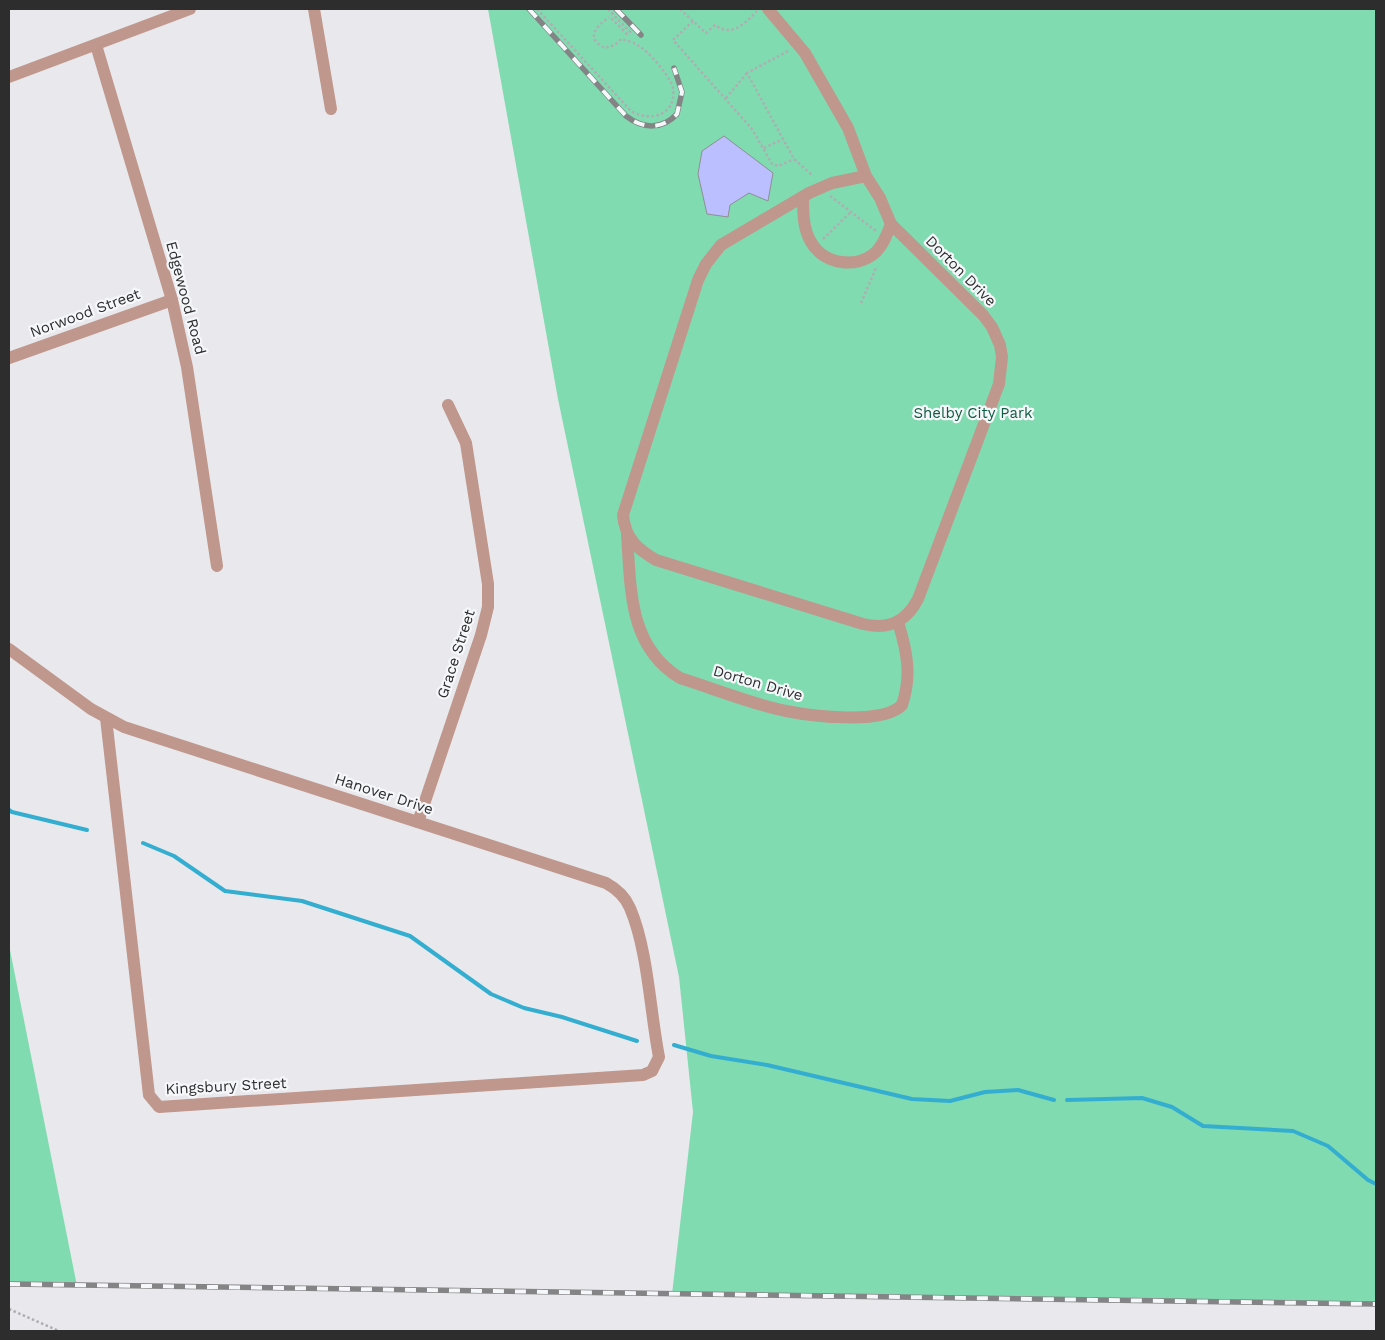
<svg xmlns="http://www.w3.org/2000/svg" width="1385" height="1340" viewBox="0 0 1385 1340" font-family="'Work Sans',sans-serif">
  <rect width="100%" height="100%" fill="#e9e9ed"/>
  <g fill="#81dbb1">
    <polygon points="488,9 1376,9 1376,1304 672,1294 693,1112 679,977 558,399"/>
    <polygon points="9,945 77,1286 9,1282"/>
  </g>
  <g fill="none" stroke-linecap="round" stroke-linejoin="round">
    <g stroke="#34aed0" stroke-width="4">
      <polyline points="9,810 12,812 87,830"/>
      <polyline points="143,843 174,856 225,891 302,901 410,936 491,994 524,1008 562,1017 637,1041"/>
      <polyline points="674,1045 711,1056 767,1065 912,1099 950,1101 985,1092 1018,1090 1054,1100"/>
      <polyline points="1067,1100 1142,1098 1172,1107 1203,1126 1293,1131 1328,1146 1368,1180 1376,1184"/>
    </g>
  </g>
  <polygon fill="#bbbeff" stroke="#8e8f92" points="724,136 773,173 768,201 749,193 730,205 728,217 707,214 698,174 702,151"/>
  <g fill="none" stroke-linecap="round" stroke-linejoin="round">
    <g stroke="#aeaeb1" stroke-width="2.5" stroke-dasharray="2.5 2.5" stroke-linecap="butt">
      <path d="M537,9L631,111C650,122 677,116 673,88C671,77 649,52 639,46C634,42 627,41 621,39L615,45L605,48C584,38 597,26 609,17"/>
      <polyline points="608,9 630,32 627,34 610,17"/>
      <path d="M680,9L706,33L715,25C732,38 745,23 757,11"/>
      <polyline points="693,21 673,40 752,129 772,164 779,166 794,159"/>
      <polyline points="788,51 747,73 794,159 812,175"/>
      <polyline points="726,98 747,73"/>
      <polyline points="764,148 783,139"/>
      <polyline points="830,196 876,231"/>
      <polyline points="823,239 851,212"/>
      <polyline points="861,303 876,268"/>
      <polyline points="9,1309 59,1331"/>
    </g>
    <g stroke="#bf978c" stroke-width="12">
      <polyline points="314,9 331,109"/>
      <path d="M768,9L805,53L848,128L866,176L880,198L891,224L983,315L992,327L1000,345L1002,357L999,384L918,599C906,622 888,630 863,624L656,560C637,549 625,538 623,515L698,280L706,264L721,245L809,193L832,183L866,176"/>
      <polyline points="96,45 172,300 187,367 217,566"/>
      <polyline points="9,77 190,9"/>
      <path d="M803,197C803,212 803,229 811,242C824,265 857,269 876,252C884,244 887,234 891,224"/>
      <polyline points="9,358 172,300"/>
      <path d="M627,535C631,589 628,646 680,678C715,689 751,704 786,711C811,716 883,725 902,705C912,676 907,651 898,622"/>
      <path d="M9,649L91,709L124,727L606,883C617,889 625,896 630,908C648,950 650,1011 659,1057L652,1071L643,1075L159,1107L149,1095L106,718"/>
      <polyline points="418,822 481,635 488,607 488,584 466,443 448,405"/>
    </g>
    <g stroke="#848486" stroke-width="5.5">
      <g id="rail">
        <path d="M529,9L626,116C643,129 662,130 677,114L682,92L674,68"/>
        <polyline points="616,9 641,35"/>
        <polyline points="9,1284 1376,1304"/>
      </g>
    </g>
    <use href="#rail" stroke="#f6f7fa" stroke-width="4" stroke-dasharray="11" stroke-linecap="butt"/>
  </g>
  <g text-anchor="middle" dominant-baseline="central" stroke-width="4.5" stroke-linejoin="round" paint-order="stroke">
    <g font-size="15" fill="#2d2d2e" stroke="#f6f7fa">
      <text transform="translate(961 271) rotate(45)">Dorton Drive</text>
      <text transform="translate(186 298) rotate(75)">Edgewood Road</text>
      <text transform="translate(85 313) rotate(-20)">Norwood Street</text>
      <text transform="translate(456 654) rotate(-72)">Grace Street</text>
      <text transform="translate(758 683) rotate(16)">Dorton Drive</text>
      <text transform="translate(384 794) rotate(18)">Hanover Drive</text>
      <text transform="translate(226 1086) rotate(-3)">Kingsbury Street</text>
    </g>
    <g font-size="15" fill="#105e41" stroke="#f6f7fa">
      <text x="973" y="413">Shelby City Park</text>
    </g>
  </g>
  <rect width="1385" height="1340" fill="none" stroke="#2d2d2e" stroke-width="20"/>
</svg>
